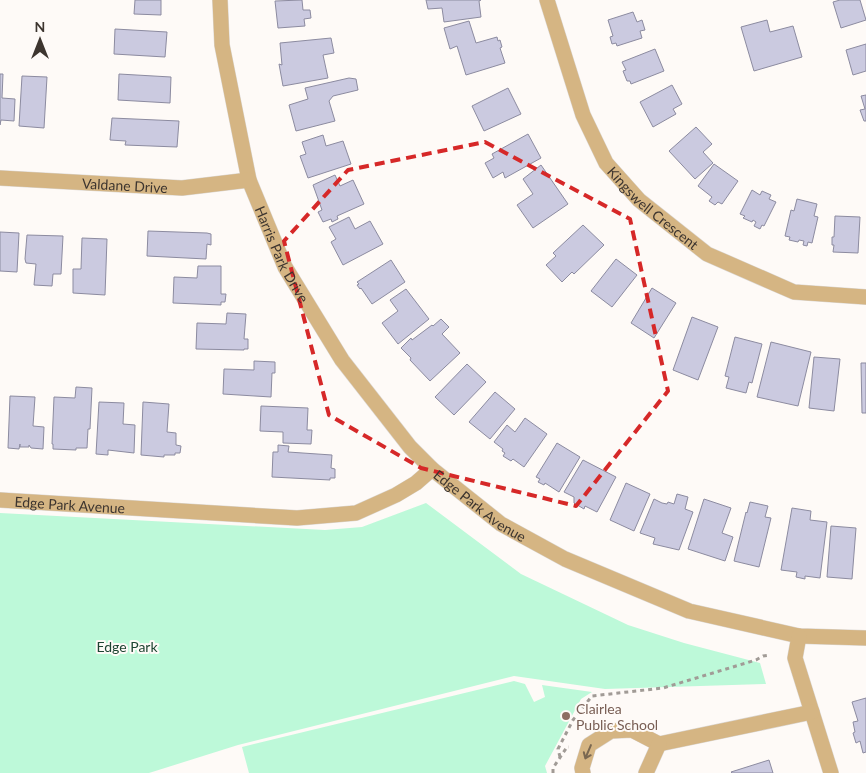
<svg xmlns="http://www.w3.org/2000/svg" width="866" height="773" viewBox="0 0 866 773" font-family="Lato,sans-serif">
  <rect width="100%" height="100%" fill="#fefaf7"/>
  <g fill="#bdf9d9">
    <polygon points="426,503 521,574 628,625 684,643 760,663 766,684 605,689 514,676 238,745 149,773 0,773 0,513 325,530 362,527"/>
    <polygon points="514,681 525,684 534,702 545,697 542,685 592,692 581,699 545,766 547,773 249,773 242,747"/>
  </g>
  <g fill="#cbcae0" stroke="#8c8ba0">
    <polygon points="135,0 161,0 161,15 134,14"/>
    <polygon points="302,0 303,10 310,10 311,18 304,19 305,26 278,28 275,1"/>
    <polygon points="426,0 481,0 479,1 481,17 444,22 442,8 428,9"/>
    <polygon points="840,0 860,0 866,20 841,28 833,2"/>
    <polygon points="633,12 637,22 642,20 645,30 640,31 642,38 617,46 616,43 612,44 610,37 613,36 608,20"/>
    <polygon points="767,20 770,32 793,26 802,57 754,71 741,27"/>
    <polygon points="469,21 476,43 497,37 498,41 500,40 502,47 500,48 505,63 466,75 457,46 450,49 444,28"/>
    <polygon points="115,29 167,32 165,57 114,54"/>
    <polygon points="331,38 334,53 323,55 328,78 283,86 279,64 282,65 280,43"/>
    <polygon points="866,44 866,71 853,75 846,50"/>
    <polygon points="655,49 664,71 631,84 630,81 627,81 623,71 626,70 622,62"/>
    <polygon points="0,74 3,74 2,98 15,99 14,121 1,120 0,125"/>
    <polygon points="119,74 171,77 170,103 118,100"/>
    <polygon points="22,76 47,77 44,128 19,126"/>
    <polygon points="349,78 356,79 358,90 333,96 329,101 335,121 296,131 289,105 308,99 305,88"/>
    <polygon points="672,85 682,104 673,109 676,114 653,127 640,102"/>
    <polygon points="508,88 521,114 484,131 472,106"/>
    <polygon points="866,95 866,121 864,121 860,110 865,109 861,96"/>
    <polygon points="112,118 179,121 177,147 125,145 126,141 110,140"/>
    <polygon points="696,127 712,144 703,152 713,163 695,179 669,151"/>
    <polygon points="528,134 541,158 505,178 503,172 493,178 485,163 494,158 492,154"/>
    <polygon points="323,135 326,146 343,141 351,164 308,178 300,156 306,154 302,142"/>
    <polygon points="714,164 738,181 722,204 718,202 715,205 709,201 712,197 698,186"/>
    <polygon points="541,165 568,204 533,228 517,205 533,194 523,179"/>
    <polygon points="335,175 340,186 353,180 364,204 337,216 338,219 332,222 331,219 323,222 318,212 322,210 313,185"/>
    <polygon points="752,190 760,195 762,191 771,195 769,199 776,202 764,226 762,225 760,229 754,226 756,222 753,220 752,222 743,218 745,216 740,214"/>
    <polygon points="797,199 817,204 814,216 818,217 812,243 808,242 807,246 803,245 804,241 799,240 798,242 789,240 790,237 785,236 791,210 794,211"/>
    <polygon points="835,216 860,217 858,253 833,252 834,245 832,245 832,237 834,237"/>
    <polygon points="349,217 355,229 370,221 383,244 343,265 331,242 336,239 329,227"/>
    <polygon points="583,225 604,245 574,274 572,272 562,282 546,265 556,256 553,253"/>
    <polygon points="148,231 207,233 211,234 211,245 207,244 206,259 147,256"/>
    <polygon points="0,232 19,233 17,272 0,271"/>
    <polygon points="27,235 63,236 61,274 53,274 52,286 34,285 36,264 26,263 25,259"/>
    <polygon points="82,238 107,239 105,295 73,293 73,269 81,269"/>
    <polygon points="616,259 637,275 612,307 591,291"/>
    <polygon points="391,260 405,282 372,304 361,288 360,289 357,285 359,284 357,282"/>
    <polygon points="198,266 221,266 221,294 226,294 225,302 221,302 221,305 173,303 174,277 197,278"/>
    <polygon points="652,288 676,303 654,338 631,323"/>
    <polygon points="406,289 429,319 398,344 382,323 398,311 390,300"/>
    <polygon points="227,313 246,314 244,339 248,339 248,349 244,349 244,350 196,349 197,323 226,324"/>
    <polygon points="692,317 718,327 698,380 673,370"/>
    <polygon points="441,319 449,327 442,334 460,353 430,381 410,360 411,358 401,348 411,338 412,340 432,325 433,326"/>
    <polygon points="735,337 762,344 752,383 749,382 746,393 726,388 729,377 725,376"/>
    <polygon points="771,342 811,352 798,406 757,397"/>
    <polygon points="814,357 840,359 834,411 809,408"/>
    <polygon points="254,361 275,362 275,373 272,373 271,397 223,394 224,369 254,370"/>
    <polygon points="861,363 866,363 866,413 862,413"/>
    <polygon points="467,364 486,382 454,415 435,397"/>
    <polygon points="76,387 92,388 90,429 88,429 87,448 76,448 76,450 53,449 53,444 52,444 54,397 75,398"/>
    <polygon points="495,392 515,409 490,439 469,422"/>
    <polygon points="10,396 35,397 33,426 44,427 43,449 31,448 29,445 29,447 20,447 20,444 19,449 8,448"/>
    <polygon points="99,402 124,403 123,424 135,425 134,453 108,450 108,455 96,454"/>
    <polygon points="143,402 169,404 167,432 176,433 176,445 181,446 180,453 175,453 175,455 164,455 164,457 141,455"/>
    <polygon points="261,406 308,408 307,430 312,430 311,444 283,443 283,432 260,431"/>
    <polygon points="525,418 547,434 524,467 513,459 511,461 503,456 505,453 502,451 503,449 494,442 507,425 515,432"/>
    <polygon points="557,443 580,457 559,492 545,483 544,485 538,482 540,479 536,477"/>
    <polygon points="278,445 289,446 288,452 332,455 331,468 335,469 335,478 330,478 330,480 272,477 273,452 278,452"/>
    <polygon points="583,460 616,477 597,512 585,506 584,509 574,503 574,497 564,492"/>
    <polygon points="626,483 650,494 634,531 610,520"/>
    <polygon points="677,494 688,497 685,509 693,512 679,550 653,544 655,538 640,533 654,499 662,503 667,504 668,502 674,504"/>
    <polygon points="704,499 731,508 722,533 733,537 725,561 688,549"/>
    <polygon points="750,502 768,506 765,517 771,518 759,567 734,561 746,512 747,513"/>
    <polygon points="792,508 811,511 810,520 827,522 820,578 805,576 805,579 796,577 797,572 781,570"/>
    <polygon points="831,526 856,528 852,579 827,577"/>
    <polygon points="866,698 866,752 863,753 860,741 856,743 853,733 855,732 853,722 858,721 852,702"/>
    <polygon points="769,760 773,773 732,773 731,772"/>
  </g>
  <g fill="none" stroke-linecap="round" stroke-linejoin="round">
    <g stroke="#dbd7d3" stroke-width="16">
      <g id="minor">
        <path id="s1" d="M220,0L222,45L249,180L285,267L342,360L410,447L432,469L501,524L565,559L689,611L799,636L866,638"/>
        <path id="s2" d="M547,0L583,115L606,163L639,200L707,254L794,292L866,297"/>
        <path id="s3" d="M0,178L182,188L249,180"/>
        <path id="s4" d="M0,500L297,518L356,513L396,495L416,483L432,469"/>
        <polyline points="799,636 795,658 831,773"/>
        <polyline points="583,773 582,768 589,745 611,731 632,730 659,744 812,712"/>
        <polyline points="646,773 659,744"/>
      </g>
    </g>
    <g stroke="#a19b96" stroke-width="3" stroke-dasharray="4 4" stroke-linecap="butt">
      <polyline points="560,757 558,749 573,720 592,696 663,688 756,660 763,656 770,655"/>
      <polyline points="553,773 553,768 567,747 569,747"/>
    </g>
    <use href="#minor" stroke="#d5b583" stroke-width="15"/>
  </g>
  <defs><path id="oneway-shaft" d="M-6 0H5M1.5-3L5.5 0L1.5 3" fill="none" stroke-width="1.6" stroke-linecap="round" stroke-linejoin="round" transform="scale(1.25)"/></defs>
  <use stroke="#7a6851" href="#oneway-shaft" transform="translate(588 752) rotate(113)"/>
  <path fill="none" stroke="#d62828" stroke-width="4" stroke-dasharray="10 6" stroke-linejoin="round" d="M485,142L630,219L668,391L576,506L421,468L329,415L284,241L348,170Z"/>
  <circle fill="#8d6e63" stroke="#fefaf7" stroke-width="2" cx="566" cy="716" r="5"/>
  <g text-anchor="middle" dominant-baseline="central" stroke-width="4" stroke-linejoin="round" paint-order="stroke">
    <g font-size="14" fill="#3d352f" stroke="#fefaf7">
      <text stroke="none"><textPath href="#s3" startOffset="125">Valdane Drive</textPath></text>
      <text stroke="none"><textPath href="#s2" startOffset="239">Kingswell Crescent</textPath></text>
      <text stroke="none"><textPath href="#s1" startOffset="264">Harris Park Drive</textPath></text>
      <text stroke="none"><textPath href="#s4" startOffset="70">Edge Park Avenue</textPath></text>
      <text stroke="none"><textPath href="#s1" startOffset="588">Edge Park Avenue</textPath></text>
    </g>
    <g font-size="14" fill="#1e4432" stroke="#fefaf7">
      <text x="127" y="646">Edge Park</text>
    </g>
    <g font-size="14" fill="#785e54" stroke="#fefaf7" text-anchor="start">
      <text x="576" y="708">Clairlea<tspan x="576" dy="16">Public School</tspan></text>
    </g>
  </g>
  <g transform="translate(40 40)" stroke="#fefaf7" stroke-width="4" paint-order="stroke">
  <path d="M0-4L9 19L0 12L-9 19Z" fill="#3d352f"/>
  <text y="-8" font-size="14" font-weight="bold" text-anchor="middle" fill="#3d352f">N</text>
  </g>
</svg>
